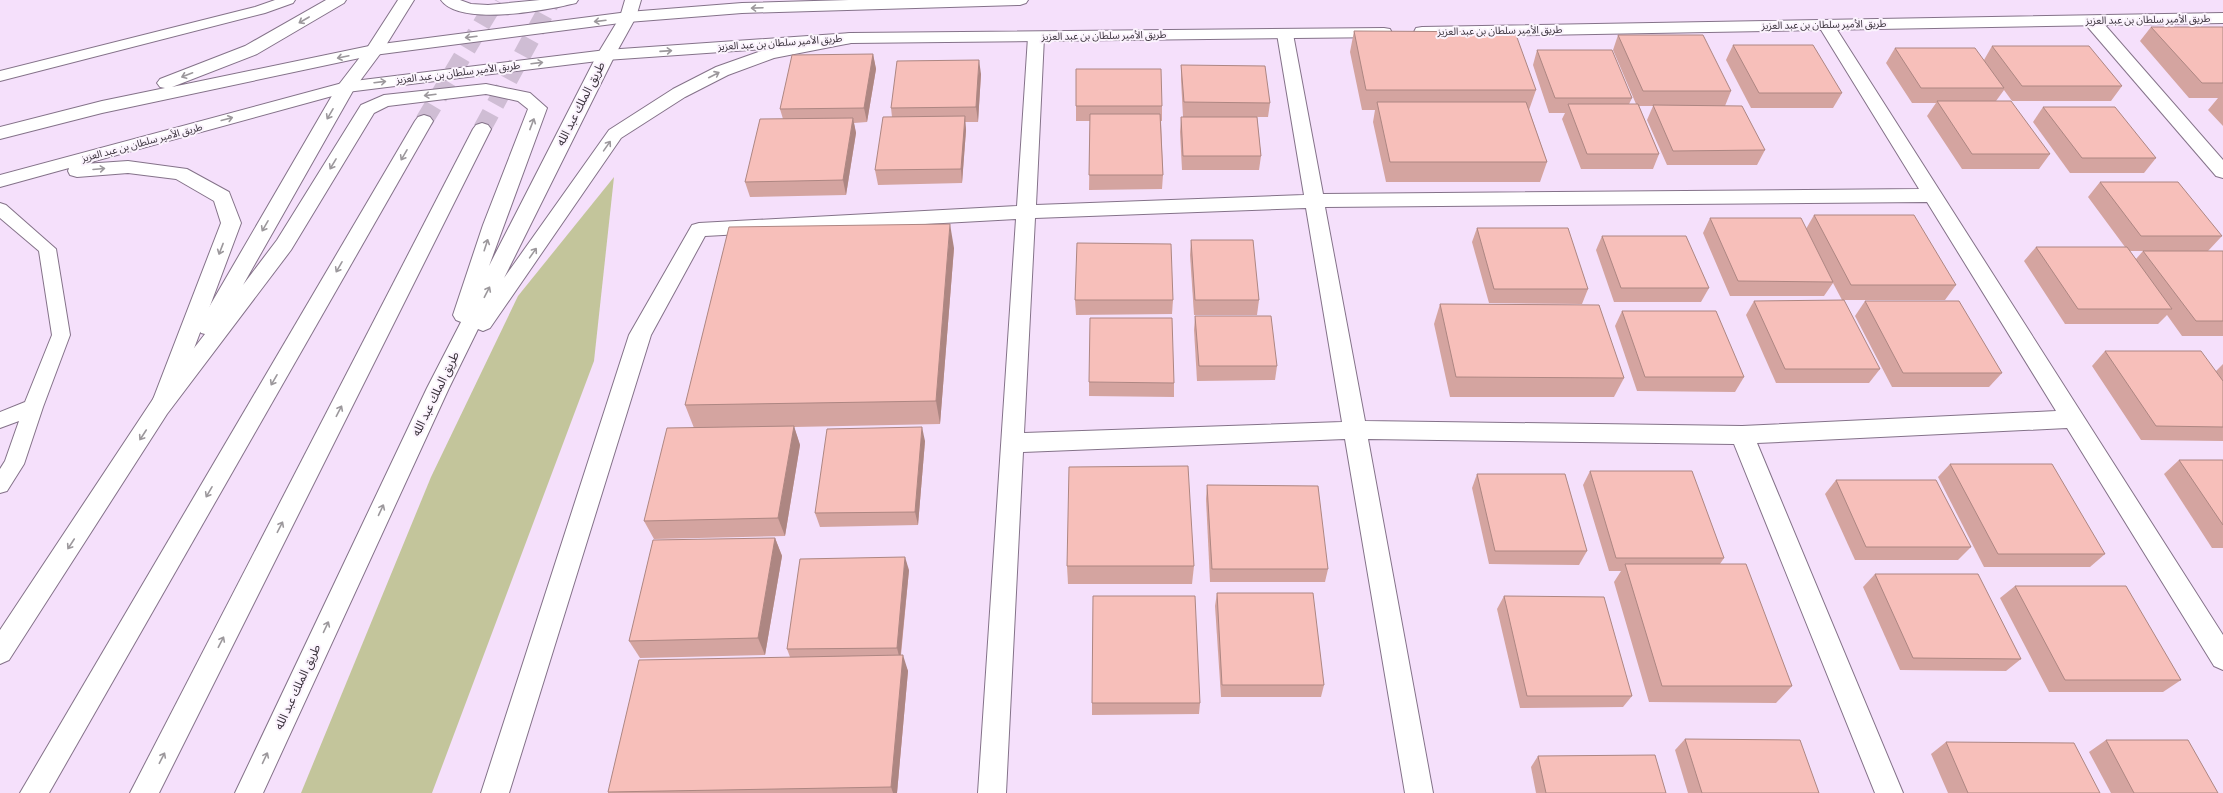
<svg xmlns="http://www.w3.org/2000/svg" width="2223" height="793" viewBox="0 0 2223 793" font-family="'Source Sans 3','Noto Sans Arabic',sans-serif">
  <rect width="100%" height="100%" fill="#f5e0fb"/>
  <polygon fill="#c3c59b" points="614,177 594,361 432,793 301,793 431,477 518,296"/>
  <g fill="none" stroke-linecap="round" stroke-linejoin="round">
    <g stroke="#cfbdd4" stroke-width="18" stroke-dasharray="18 10" stroke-linecap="butt">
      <polyline points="424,121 496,0"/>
      <polyline points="482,129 552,0"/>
    </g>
    <g stroke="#847289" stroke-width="2">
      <g id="lane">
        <polygon points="275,0 295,0 293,3 265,13 0,81 0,71 255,7"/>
        <polygon points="0,203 6,205 56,249 70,335 43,407 24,464 7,491 0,493 0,469 5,461 19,421 0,428 0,412 25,402 52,335 39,251 0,218"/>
      </g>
    </g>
    <g stroke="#847289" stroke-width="2">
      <g id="street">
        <polygon points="2092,16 2098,17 2223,160 2223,178 2216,176 2086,25 2084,21 2086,17"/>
        <path d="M1826,20L1832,21L1834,25L2223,635V670L2214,666L2067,428L1757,443L1903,793H1875L1734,444L1368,439L1433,793H1405L1345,439L1023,452L1006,793H978L1016,219L705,236L651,335L509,793H481L629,335L692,225L699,223L1017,206L1028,37L1030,33H1042L1044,37L1036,205L1304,195L1277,34L1279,30H1291L1293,34L1323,194L1919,189L1818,25L1820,21ZM1927,202L2056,411L1742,426L1365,421L1325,207ZM1306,208L1342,422L1024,433L1035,218Z"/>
      </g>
    </g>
    <g stroke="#847289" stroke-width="2">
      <g id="secondary">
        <polygon points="326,0 346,0 344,3 257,54 172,87 374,45 628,12 742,3 849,0 1028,0 1026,3 1020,5 742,13 628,22 374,55 102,113 0,139 0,127 102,101 165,88 160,87 157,83 160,79 245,46"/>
        <polygon points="2223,13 2223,23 1422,37 1416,36 1414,32 1416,28 1422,27"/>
        <polygon points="1384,28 1390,29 1392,33 1390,37 851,43 606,60 347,92 84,164 128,161 187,169 229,192 241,223 174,402 171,408 163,411 155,408 152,402 221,223 214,201 176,179 128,173 77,177 70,175 68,171 69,168 0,187 0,175 346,82 606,50 851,33"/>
      </g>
    </g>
    <g stroke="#847289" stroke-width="2">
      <g id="primary">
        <polygon points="398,0 414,0 383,50 354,89 243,285 277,240 361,105 384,95 486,84 530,93 547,108 489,266 597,55 620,17 625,0 641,0 636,17 615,55 504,278 609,130 673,89 716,67 764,50 851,33 857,34 859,38 857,42 851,43 774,58 728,75 685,97 621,138 490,328 483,331 478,329 449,388 263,793 235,793 427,388 461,322 456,320 453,315 483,225 528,109 518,101 486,94 388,106 374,113 291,250 167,414 9,660 0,664 0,630 159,390 162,389 205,334 201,333 197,327 201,321 337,87 367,48"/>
        <path d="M441,0H460L471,4L488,5L540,0H578L576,3C548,10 460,27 441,0Z"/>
        <path d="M855,0H903L905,3L903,6C890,10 870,7 857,3Z"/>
      </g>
    </g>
    <g stroke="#847289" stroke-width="2">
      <g id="highway">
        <polygon points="424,115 430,117 433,121 49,793 20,793 415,121 418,117"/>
        <polygon points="482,123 488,125 491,129 159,793 130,793 473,129 476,125"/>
      </g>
    </g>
    <use href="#lane" fill="#fff" fill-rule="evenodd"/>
    <use href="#street" fill="#fff" fill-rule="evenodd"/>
    <use href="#secondary" fill="#fff" fill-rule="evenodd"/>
    <use href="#primary" fill="#fff" fill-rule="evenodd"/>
    <use href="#highway" fill="#fff" fill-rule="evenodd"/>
  </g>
  <g fill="#d4a4a0" fill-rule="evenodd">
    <polygon points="2151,27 2223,27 2223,126 2208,110 2218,98 2189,98 2140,41"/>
    <polygon points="1354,31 1536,90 1529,110 1547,162 1540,182 1386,182 1373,122 1375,110 1362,110 1350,52"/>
    <polygon points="1618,35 1731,91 1725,106 1765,150 1757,165 1667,165 1647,120 1653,106 1639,106 1659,154 1653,169 1581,169 1562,119 1565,113 1549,113 1533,65 1537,50 1632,98 1629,104 1636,104 1613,50"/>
    <polygon points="1733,45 1842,93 1833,108 1751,108 1726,60"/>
    <polygon points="1992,46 2122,86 2111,101 2012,101 2004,90 1996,101 2050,154 2039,169 1962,169 1927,116 1936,103 1912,103 1886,63 1895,48 1984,60"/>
    <polygon points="873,54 876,69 867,122 854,123 856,133 846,195 750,197 745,182 783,119 780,109"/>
    <polygon points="1181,65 1270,103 1268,117 1257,117 1261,156 1259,170 1182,170 1180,132 1181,117 1183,117 1181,80"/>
    <polygon points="981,74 978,122 965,122 966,130 962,183 878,185 875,170 892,117 891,108"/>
    <polygon points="1076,106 1162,106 1162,121 1161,121 1163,175 1162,189 1089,190 1090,121 1076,121"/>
    <polygon points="2043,107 2156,158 2144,173 2070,173 2033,122"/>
    <path d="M2100,182L2222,236L2208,251H2223V336H2182L2167,315L2158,324H2065L2024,261L2036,247H2125L2088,197ZM2129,251H2143L2136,259Z"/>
    <polygon points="1814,215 1956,285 1945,300 1842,300 1833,283 1824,296 1730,296 1703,233 1710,218 1806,229"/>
    <polygon points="1477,228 1588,289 1582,304 1489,303 1472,242"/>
    <polygon points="1602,236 1709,288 1701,302 1614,302 1596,250"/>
    <polygon points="1191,240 1259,300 1257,315 1194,315 1190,255"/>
    <polygon points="954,248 940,424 794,427 800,445 785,536 654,539 644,521 694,428 685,405"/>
    <polygon points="1075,300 1173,300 1172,314 1076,315"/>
    <polygon points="1754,301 1880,369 1869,383 1776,383 1746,315"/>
    <polygon points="1865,301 2002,373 1989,387 1892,387 1855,316"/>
    <polygon points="1440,304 1624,378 1614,397 1450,397 1434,324"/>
    <polygon points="1622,311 1744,377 1735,392 1637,391 1615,326"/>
    <polygon points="1195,316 1277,366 1275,380 1197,381 1194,330"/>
    <polygon points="2105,351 2216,371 2223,364 2223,441 2141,440 2092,366"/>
    <polygon points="1089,382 1174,383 1174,397 1089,396"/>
    <polygon points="925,441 918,525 820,527 815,513"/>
    <polygon points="2179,460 2223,460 2223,548 2212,548 2164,474"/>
    <polygon points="1950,464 2105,554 2090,567 1984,567 1938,477"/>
    <polygon points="1590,471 1724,558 1720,564 1792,686 1776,703 1649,702 1614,582 1621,571 1609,571 1583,485"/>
    <polygon points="1477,474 1587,551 1579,565 1489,564 1472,488"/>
    <polygon points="1836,480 1971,547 1958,560 1855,560 1825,494"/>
    <polygon points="1207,485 1328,569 1325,582 1210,582 1206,499"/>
    <polygon points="775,538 782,556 765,655 640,658 629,641"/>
    <polygon points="1067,566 1194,566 1192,584 1068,584"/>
    <polygon points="909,570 901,655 908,671 897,793 608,793 608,792 790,657 787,649"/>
    <polygon points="1875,574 2021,659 2006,671 1900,670 1863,587"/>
    <polygon points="2015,586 2181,680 2163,692 2049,692 2000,598"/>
    <polygon points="1217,593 1324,685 1321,697 1221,697 1215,606"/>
    <polygon points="1504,596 1632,696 1623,707 1520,708 1497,609"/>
    <polygon points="1092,703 1200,703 1199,714 1092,715"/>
    <polygon points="1685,739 1819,793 1688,793 1675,750"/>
    <polygon points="2106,740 2218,793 2111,793 2089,752"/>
    <polygon points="1946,742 2100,793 1948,793 1931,754"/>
    <polygon points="1538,756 1666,793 1536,793 1531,767"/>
  </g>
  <g fill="#ad8682">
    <polygon points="873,54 876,69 867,122 864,108"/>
    <polygon points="979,60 981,74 978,122 976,107"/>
    <polygon points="965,116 966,130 962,183 961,169"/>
    <polygon points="853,118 856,133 846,195 843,180"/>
    <polygon points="950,224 954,248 940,424 936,401"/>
    <polygon points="794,426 800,445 785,536 778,518"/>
    <polygon points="922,427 925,441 918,525 915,512"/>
    <polygon points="775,538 782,556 765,655 758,638"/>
    <polygon points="905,557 909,570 900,660 897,648"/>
    <polygon points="903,655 908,671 897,793 893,793 891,787"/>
  </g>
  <g fill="#f7bfba" stroke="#ad8682">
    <polygon points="2151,27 2223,27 2223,83 2202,83"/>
    <polygon points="1354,31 1515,32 1536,90 1366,90"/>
    <polygon points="1618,35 1703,35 1731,91 1643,91"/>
    <polygon points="1733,45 1813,45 1842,93 1759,93"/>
    <polygon points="1992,46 2089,46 2122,86 2022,86"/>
    <polygon points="1895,48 1975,48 2004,88 1921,88"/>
    <polygon points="1537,50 1612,50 1632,98 1555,98"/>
    <polygon points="873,54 864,108 780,109 792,55"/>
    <polygon points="979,60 976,107 891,108 897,61"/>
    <polygon points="1181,65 1265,66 1270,103 1184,102"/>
    <polygon points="1076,69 1161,69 1162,106 1076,106"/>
    <polygon points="1937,101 2011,101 2050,154 1972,154"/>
    <polygon points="1377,102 1526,102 1547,162 1390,162"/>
    <polygon points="1568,104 1638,104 1659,154 1587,154"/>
    <polygon points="1653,105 1742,106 1765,150 1673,151"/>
    <polygon points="2043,107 2115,107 2156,158 2082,158"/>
    <polygon points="1090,114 1160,114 1163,175 1089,175"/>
    <polygon points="965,116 961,169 875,170 883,117"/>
    <polygon points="1181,117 1257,117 1261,156 1183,156"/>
    <polygon points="853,118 843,180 745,182 760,119"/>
    <polygon points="2100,182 2178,182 2222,236 2141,236"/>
    <polygon points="1814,215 1914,215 1956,285 1851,285"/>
    <polygon points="1710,218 1801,218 1833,282 1738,281"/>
    <polygon points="950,224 936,401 685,405 729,227"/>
    <polygon points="1477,228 1568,228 1588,289 1494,289"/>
    <polygon points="1602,236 1686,236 1709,288 1621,288"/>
    <polygon points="1191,240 1253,240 1259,300 1195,300"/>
    <polygon points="1077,243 1171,244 1173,300 1075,300"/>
    <polygon points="2036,247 2127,247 2172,309 2078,309"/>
    <polygon points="2143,251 2223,251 2223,321 2196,321"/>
    <polygon points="1844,300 1880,369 1785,369 1754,301"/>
    <polygon points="1865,301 1959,301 2002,373 1903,373"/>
    <polygon points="1440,304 1599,305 1624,378 1456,377"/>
    <polygon points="1622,311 1716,311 1744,377 1645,377"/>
    <polygon points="1195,316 1271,316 1277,366 1199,366"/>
    <polygon points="1090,318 1172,318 1174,383 1089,382"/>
    <polygon points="2105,351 2201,351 2223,381 2223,427 2156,426"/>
    <polygon points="794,426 778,518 644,521 667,428"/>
    <polygon points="922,427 915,512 815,513 827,429"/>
    <polygon points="2179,460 2223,460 2223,525"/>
    <polygon points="1950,464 2052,464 2105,554 1998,554"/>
    <polygon points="1188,466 1194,566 1067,566 1069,467"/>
    <polygon points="1590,471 1692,471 1724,558 1616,558"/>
    <polygon points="1477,474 1565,474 1587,551 1495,551"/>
    <polygon points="1836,480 1936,480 1971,547 1866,547"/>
    <polygon points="1207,485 1318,486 1328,569 1212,569"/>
    <polygon points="775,538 758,638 629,641 653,540"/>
    <polygon points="905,557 897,648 787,649 800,559"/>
    <polygon points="1625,564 1746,564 1792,686 1662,686"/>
    <polygon points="1875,574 1978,574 2021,659 1913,658"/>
    <polygon points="2015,586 2126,586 2181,680 2065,680"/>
    <polygon points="1217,593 1313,593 1324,685 1222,685"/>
    <polygon points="1093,596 1195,596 1200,703 1092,703"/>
    <polygon points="1504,596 1604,597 1632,696 1527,696"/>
    <polygon points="903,655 891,787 608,792 639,660"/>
    <polygon points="1685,739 1800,740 1819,793 1702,793"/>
    <polygon points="2106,740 2188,740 2218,793 2134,793"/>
    <polygon points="1946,742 2074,743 2100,793 1968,793"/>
    <polygon points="1655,755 1666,793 1546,793 1538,756"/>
  </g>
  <defs><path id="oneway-shaft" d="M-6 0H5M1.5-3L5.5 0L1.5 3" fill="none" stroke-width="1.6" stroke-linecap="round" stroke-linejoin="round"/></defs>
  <g stroke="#9c989c">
    <use href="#oneway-shaft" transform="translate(757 8) rotate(178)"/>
    <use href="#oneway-shaft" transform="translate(304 20) rotate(150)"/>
    <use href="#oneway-shaft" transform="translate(600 21) rotate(173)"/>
    <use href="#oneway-shaft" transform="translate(471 37) rotate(173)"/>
    <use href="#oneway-shaft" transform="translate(666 51) rotate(-4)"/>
    <use href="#oneway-shaft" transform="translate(343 57) rotate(168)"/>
    <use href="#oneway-shaft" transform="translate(537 63) rotate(-7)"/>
    <use href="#oneway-shaft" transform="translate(187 75) rotate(159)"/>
    <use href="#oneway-shaft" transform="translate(714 75) rotate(-27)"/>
    <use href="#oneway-shaft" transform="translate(380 82) rotate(-7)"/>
    <use href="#oneway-shaft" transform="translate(430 95) rotate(173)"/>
    <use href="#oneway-shaft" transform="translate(330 114) rotate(120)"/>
    <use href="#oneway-shaft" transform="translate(227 119) rotate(-15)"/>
    <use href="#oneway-shaft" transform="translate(532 124) rotate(-69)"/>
    <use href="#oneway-shaft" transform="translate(607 146) rotate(-55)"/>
    <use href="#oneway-shaft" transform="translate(404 155) rotate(120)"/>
    <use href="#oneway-shaft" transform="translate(333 164) rotate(121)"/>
    <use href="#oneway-shaft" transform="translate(99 169) rotate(-5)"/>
    <use href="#oneway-shaft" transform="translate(265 226) rotate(120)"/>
    <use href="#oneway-shaft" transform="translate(486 245) rotate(-72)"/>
    <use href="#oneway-shaft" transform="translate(221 249) rotate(111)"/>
    <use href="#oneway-shaft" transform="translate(533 253) rotate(-55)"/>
    <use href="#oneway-shaft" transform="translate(339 267) rotate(120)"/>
    <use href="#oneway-shaft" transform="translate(487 292) rotate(-63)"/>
    <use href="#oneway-shaft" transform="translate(274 380) rotate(120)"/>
    <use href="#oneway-shaft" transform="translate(339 411) rotate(-63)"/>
    <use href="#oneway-shaft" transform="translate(143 435) rotate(123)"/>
    <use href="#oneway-shaft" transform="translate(209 492) rotate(120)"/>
    <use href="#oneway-shaft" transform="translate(381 510) rotate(-65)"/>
    <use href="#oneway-shaft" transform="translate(280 527) rotate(-63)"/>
    <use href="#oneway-shaft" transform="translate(71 544) rotate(123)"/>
    <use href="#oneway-shaft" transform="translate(326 627) rotate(-65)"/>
    <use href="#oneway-shaft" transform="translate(221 642) rotate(-63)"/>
    <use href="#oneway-shaft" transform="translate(162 758) rotate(-63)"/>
    <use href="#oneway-shaft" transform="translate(265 758) rotate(-65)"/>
  </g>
  <g text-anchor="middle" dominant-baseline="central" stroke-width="4" stroke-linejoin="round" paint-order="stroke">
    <g font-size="10" fill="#38303a" stroke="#fbf3fd">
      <text transform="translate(2148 20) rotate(-1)">طريق الأمير سلطان بن عبد العزيز</text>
      <text transform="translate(1824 25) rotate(-1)">طريق الأمير سلطان بن عبد العزيز</text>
      <text transform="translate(1500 31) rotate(-1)">طريق الأمير سلطان بن عبد العزيز</text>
      <text transform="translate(1104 36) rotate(-1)">طريق الأمير سلطان بن عبد العزيز</text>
      <text transform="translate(780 43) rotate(-4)">طريق الأمير سلطان بن عبد العزيز</text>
      <text transform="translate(458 73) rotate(-7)">طريق الأمير سلطان بن عبد العزيز</text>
      <text transform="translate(142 143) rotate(-15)">طريق الأمير سلطان بن عبد العزيز</text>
    </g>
    <g font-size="12" fill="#38303a" stroke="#fbf3fd">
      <text transform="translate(581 104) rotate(-63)">طريق الملك عبد الله</text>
      <text transform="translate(436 394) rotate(-64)">طريق الملك عبد الله</text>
      <text transform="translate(298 687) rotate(-65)">طريق الملك عبد الله</text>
    </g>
  </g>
</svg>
